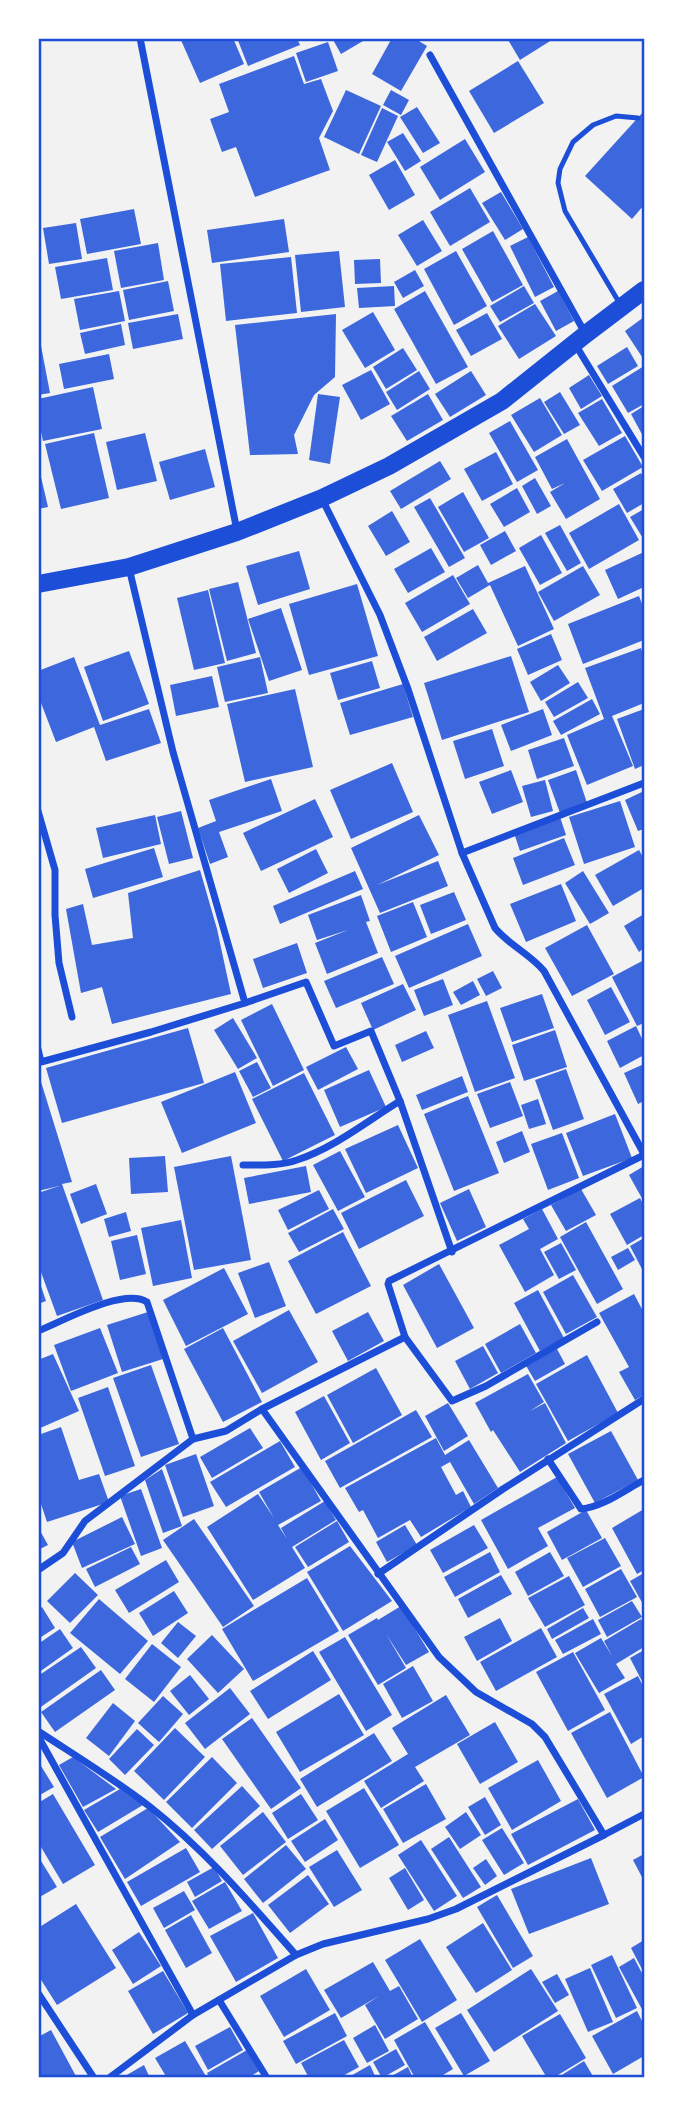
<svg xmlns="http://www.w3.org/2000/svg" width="683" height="2116" viewBox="0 0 683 2116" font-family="Montserrat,sans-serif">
  <rect width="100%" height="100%" fill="#f2f2f2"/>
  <g fill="#3d67dc">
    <polygon points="180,38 233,38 244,64 200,83"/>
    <polygon points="237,38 297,38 300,45 248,66"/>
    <polygon points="332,38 362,38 363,41 341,54"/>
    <polygon points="392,38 414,38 427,46 401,91 372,74"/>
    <polygon points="507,38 555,38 520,60"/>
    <polygon points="328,42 338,71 306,82 296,53"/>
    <polygon points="294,56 304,84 321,79 333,111 319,138 330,170 255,197 236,147 222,152 210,119 229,112 219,84"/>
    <polygon points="518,61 544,103 494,133 469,91"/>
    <polygon points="346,90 381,106 359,154 324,137"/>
    <polygon points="391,90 409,100 401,115 383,105"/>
    <polygon points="417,107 440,143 423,153 400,117"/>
    <polygon points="382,108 398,116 377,162 361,155"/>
    <polygon points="644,111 644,205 632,219 585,176"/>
    <polygon points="403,133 421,161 405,171 387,142"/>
    <polygon points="465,139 485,172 440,200 420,167"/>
    <polygon points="395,160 415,195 389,210 369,175"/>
    <polygon points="470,188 490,222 450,246 430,212"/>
    <polygon points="501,192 523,229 505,240 482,203"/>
    <polygon points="134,209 141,244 87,254 80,219"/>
    <polygon points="284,219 289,252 212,263 207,230"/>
    <polygon points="423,220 442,251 417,266 398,235"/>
    <polygon points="76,223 82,259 49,264 43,228"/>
    <polygon points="493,231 523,285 492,302 462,249"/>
    <polygon points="528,237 554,287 535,297 510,246"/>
    <polygon points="158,243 164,280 121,288 114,251"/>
    <polygon points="339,251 345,307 301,312 295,255"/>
    <polygon points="456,251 487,306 454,325 424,269"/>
    <polygon points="291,257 297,313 226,321 220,264"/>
    <polygon points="107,258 113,290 61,299 55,267"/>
    <polygon points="380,259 381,283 355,284 354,260"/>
    <polygon points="415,270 424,286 403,298 394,282"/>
    <polygon points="168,281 174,311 129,320 123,290"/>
    <polygon points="394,286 395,306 359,308 357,288"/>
    <polygon points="524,286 534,303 500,322 490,306"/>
    <polygon points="119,291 125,321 80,330 74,299"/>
    <polygon points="425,291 468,367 436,384 394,309"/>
    <polygon points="558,291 574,321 556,331 540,301"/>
    <polygon points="535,304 556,336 519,359 498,326"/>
    <polygon points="373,312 395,350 365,368 342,330"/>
    <polygon points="487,313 502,339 471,356 456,330"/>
    <polygon points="178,314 183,339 133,349 128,323"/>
    <polygon points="336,314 335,377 314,395 294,435 298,454 250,455 235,325"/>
    <polygon points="644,317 644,360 625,331"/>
    <polygon points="121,324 125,345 85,354 80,333"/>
    <polygon points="38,330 50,393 38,395"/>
    <polygon points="627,347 638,366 608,384 597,366"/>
    <polygon points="403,348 417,370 386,389 373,367"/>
    <polygon points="109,354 114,379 64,389 59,364"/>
    <polygon points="644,366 644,404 628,413 612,386"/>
    <polygon points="371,370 390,404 361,420 342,385"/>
    <polygon points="419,371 430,389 397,410 386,392"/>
    <polygon points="471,371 486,395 450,417 435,394"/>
    <polygon points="589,375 602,396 581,409 569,388"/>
    <polygon points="93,387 102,429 43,441 38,418 38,399"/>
    <polygon points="560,392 580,425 564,434 544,402"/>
    <polygon points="318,394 340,397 330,464 309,460"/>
    <polygon points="428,394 443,420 407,441 391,416"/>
    <polygon points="540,398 562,435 534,452 511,415"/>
    <polygon points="602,399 622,433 599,446 578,413"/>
    <polygon points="644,406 644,438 631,414"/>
    <polygon points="510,421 538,470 517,482 489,433"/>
    <polygon points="94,433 109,498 61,509 45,444"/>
    <polygon points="145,433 157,481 117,490 106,442"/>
    <polygon points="625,436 643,467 602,491 583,460"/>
    <polygon points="567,439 600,499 566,519 550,492 565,483 552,489 535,457"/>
    <polygon points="205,449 215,487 170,500 159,462"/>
    <polygon points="496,452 513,484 482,501 464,469"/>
    <polygon points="440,461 451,479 401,509 390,491"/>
    <polygon points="38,464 48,507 38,509"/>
    <polygon points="641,473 644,479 644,503 627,513 613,489"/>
    <polygon points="535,478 551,506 537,514 522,486"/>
    <polygon points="517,488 530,512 504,527 490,504"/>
    <polygon points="463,492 489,538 464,552 438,507"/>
    <polygon points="430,498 465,558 449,567 414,507"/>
    <polygon points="619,504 639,540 589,569 569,533"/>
    <polygon points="644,509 644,540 630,517"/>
    <polygon points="392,511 410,542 386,556 368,526"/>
    <polygon points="560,525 581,563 567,571 545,533"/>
    <polygon points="505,531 516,551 491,565 480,545"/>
    <polygon points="541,535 562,573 540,585 519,548"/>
    <polygon points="431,548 445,572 408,593 394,569"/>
    <polygon points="299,551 310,589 258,605 246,566"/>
    <polygon points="644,552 644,587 618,599 605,570"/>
    <polygon points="478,565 488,583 525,566 554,629 518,646 490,585 468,598 456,578"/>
    <polygon points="583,566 600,595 554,621 538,592"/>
    <polygon points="453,575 470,604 422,632 405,603"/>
    <polygon points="238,582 256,653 227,661 209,589"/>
    <polygon points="357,584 378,656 309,675 289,604"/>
    <polygon points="208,590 225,663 194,670 177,598"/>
    <polygon points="639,596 644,609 644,640 583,664 568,624"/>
    <polygon points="281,608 302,670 269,681 248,619"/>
    <polygon points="473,609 487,633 437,661 424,637"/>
    <polygon points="551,634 562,660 528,675 517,649"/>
    <polygon points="641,648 644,658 644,703 612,716 633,766 587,785 567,735 604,719 585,668"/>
    <polygon points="129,651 149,704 103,721 84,667"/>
    <polygon points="511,656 529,712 442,740 424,683"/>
    <polygon points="74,657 100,725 149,709 161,743 106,761 94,727 56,742 38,695 38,671"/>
    <polygon points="260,657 268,693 225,702 217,667"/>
    <polygon points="372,661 380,688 338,700 330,673"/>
    <polygon points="558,665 570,683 541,701 530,682"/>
    <polygon points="212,676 219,707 176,716 170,685"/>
    <polygon points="578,682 588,698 554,717 545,702"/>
    <polygon points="403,684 413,717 350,735 340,703"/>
    <polygon points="295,689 313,767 245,782 227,704"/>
    <polygon points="592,699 600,714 561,735 553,721"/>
    <polygon points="543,709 552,735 511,751 501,725"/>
    <polygon points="644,709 644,765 635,769 617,719"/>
    <polygon points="492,729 504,766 465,779 453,741"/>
    <polygon points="564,738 574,766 537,779 528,750"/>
    <polygon points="392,763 413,812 351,839 330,790"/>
    <polygon points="511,770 523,802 492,814 479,782"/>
    <polygon points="576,770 587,803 560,813 548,780"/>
    <polygon points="271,779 282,811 219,832 228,857 210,864 198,828 216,821 209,800"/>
    <polygon points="545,780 553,811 531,817 522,786"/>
    <polygon points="644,791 644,829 638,831 625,800"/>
    <polygon points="315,799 333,837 261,871 243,833"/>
    <polygon points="620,801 635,847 584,864 569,817"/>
    <polygon points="181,811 193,858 169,864 157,817"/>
    <polygon points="155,815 161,844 103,858 96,828"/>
    <polygon points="419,815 439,855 377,885 438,861 448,886 380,913 351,848"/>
    <polygon points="560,817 566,835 520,851 514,833"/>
    <polygon points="564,838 575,865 523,885 513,858"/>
    <polygon points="154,848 163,877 93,898 85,869"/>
    <polygon points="316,849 328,873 289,893 277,869"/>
    <polygon points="639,850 644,859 644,888 613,906 595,875"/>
    <polygon points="200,870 217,929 231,994 112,1024 102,987 81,993 66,909 83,904 92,945 133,938 128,893"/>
    <polygon points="355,871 363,889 280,924 273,906"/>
    <polygon points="583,871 609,913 590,924 565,883"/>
    <polygon points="561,884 576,921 526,942 510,904"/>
    <polygon points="454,892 466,920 431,934 420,905"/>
    <polygon points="361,895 370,921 366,922 378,953 327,974 315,943 348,930 317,940 308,915"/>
    <polygon points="413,902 427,937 391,952 377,916"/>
    <polygon points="644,914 644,948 639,952 624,926"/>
    <polygon points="468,924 482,956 409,988 395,956"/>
    <polygon points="587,925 614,974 572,996 545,948"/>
    <polygon points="297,943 307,973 263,988 253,959"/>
    <polygon points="382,957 394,984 336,1008 324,981"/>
    <polygon points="644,960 644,1023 637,1026 612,977"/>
    <polygon points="493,971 502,988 486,996 477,979"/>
    <polygon points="443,979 453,1005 424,1016 414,990"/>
    <polygon points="473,981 480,995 461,1005 453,992"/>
    <polygon points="403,984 416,1010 373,1030 361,1003"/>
    <polygon points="611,987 630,1022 605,1035 587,1000"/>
    <polygon points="542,994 554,1028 512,1042 500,1008"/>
    <polygon points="487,1001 515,1078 475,1092 448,1015"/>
    <polygon points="272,1004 304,1070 273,1086 241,1020"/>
    <polygon points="233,1018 257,1058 238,1069 214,1030"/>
    <polygon points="636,1026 644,1043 644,1055 620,1068 607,1041"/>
    <polygon points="188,1028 204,1083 62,1123 46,1068"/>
    <polygon points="555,1030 567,1067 524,1081 512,1045"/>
    <polygon points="426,1031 434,1048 402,1062 395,1045"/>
    <polygon points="346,1047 358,1069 318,1090 306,1067"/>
    <polygon points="257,1062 271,1088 253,1097 239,1071"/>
    <polygon points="644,1064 644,1101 638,1104 624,1073"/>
    <polygon points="566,1069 584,1119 553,1130 535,1080"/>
    <polygon points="369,1070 386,1107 340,1127 324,1090"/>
    <polygon points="38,1072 72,1182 62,1184 103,1300 57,1316 38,1264 38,1193 59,1186 38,1191"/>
    <polygon points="235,1072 256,1123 182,1153 161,1102"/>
    <polygon points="304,1073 335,1135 283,1161 252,1099"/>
    <polygon points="462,1076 468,1092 422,1110 416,1095"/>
    <polygon points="510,1082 523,1116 490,1128 477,1094"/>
    <polygon points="468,1096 499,1173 454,1191 424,1114"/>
    <polygon points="538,1099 546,1124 529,1129 521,1105"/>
    <polygon points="615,1114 632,1158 583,1176 566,1133"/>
    <polygon points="398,1125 418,1168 366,1193 345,1149"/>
    <polygon points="522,1131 530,1152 504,1163 496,1142"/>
    <polygon points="562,1133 579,1178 548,1190 531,1144"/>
    <polygon points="340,1151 365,1197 338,1211 313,1165"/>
    <polygon points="165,1156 168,1192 131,1194 129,1158"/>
    <polygon points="231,1156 251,1260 194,1270 174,1167"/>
    <polygon points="306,1166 311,1192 249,1204 244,1178"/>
    <polygon points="644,1166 644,1202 629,1175"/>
    <polygon points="406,1180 424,1216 359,1249 341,1213"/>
    <polygon points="96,1184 107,1214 81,1224 70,1194"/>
    <polygon points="469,1189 486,1227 457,1241 440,1203"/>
    <polygon points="581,1189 596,1215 566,1231 551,1205"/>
    <polygon points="319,1190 329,1209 288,1230 278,1210"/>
    <polygon points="640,1198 644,1206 644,1235 627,1245 610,1214"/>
    <polygon points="333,1209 344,1229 299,1252 288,1233"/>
    <polygon points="542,1209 558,1239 540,1249 554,1275 525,1292 499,1245 529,1229 523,1219"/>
    <polygon points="126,1212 131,1231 109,1237 104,1219"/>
    <polygon points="181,1220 192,1278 153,1286 141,1228"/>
    <polygon points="586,1222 623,1289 597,1304 560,1237"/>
    <polygon points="343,1232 371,1286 316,1314 288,1261"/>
    <polygon points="137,1235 146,1274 120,1280 111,1241"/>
    <polygon points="644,1238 644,1273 630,1246"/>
    <polygon points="561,1243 576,1270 559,1279 544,1252"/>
    <polygon points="628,1248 635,1260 618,1270 611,1257"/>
    <polygon points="269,1262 286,1306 255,1318 238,1273"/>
    <polygon points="439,1264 474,1328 437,1348 403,1285"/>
    <polygon points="224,1268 248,1314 186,1346 163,1300"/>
    <polygon points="573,1275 597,1317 566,1334 543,1292"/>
    <polygon points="39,1280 46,1301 38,1304 38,1281"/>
    <polygon points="538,1290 564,1338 540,1351 514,1303"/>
    <polygon points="634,1294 644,1313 644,1395 635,1400 619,1372 629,1367 599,1313"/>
    <polygon points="289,1310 318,1362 262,1393 233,1341"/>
    <polygon points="148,1312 163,1359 122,1372 107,1325"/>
    <polygon points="368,1312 384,1341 348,1361 332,1331"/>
    <polygon points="520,1324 536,1353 501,1373 485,1344"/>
    <polygon points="100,1328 118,1373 71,1391 54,1345"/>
    <polygon points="223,1328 262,1402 223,1422 184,1349"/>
    <polygon points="483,1346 498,1373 470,1389 455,1361"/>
    <polygon points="556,1347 565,1364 535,1381 525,1364"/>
    <polygon points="53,1354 79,1411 38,1429 38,1360"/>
    <polygon points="587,1355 618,1413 568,1441 536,1384"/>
    <polygon points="151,1365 179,1444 141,1457 113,1378"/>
    <polygon points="376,1368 402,1415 353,1443 327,1395"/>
    <polygon points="528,1374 544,1402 530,1411 545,1403 566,1443 520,1472 493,1430 491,1432 475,1403"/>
    <polygon points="108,1387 135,1466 105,1476 78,1398"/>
    <polygon points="324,1396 350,1443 321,1460 295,1412"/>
    <polygon points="448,1403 468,1436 444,1451 425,1416"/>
    <polygon points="416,1410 432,1437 340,1488 325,1461"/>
    <polygon points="61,1427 79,1480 99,1474 109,1502 47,1522 38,1495 38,1435"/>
    <polygon points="250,1428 263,1448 212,1478 200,1457"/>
    <polygon points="611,1431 638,1480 595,1503 568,1454"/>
    <polygon points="436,1438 445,1455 469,1440 498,1488 474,1504 450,1462 441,1467 456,1495 463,1491 471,1507 421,1537 410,1520 378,1538 363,1510 359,1512 345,1488"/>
    <polygon points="280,1441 295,1467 226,1507 210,1482"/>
    <polygon points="196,1454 214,1506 183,1517 165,1465"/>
    <polygon points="302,1467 321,1501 278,1525 287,1539 281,1528 325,1501 336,1520 292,1547 305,1568 253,1600 207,1527 258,1494 274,1518 259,1492"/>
    <polygon points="162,1469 182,1526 163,1533 145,1480"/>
    <polygon points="557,1477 575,1508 538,1528 548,1546 508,1569 481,1520"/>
    <polygon points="141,1489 162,1548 141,1556 120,1496"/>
    <polygon points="644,1509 644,1570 637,1574 612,1528"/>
    <polygon points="586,1510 602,1538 562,1560 547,1532"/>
    <polygon points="122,1517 135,1544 82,1568 72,1542"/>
    <polygon points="194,1519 254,1606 223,1627 163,1540"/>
    <polygon points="337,1521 349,1542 308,1567 295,1547"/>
    <polygon points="405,1525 417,1545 387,1562 376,1542"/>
    <polygon points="474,1525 488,1548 443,1573 430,1550"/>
    <polygon points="38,1527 48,1545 38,1550"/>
    <polygon points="605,1538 621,1566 583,1587 567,1558"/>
    <polygon points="350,1546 392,1601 343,1631 307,1572"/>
    <polygon points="131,1547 140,1564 95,1587 86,1569"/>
    <polygon points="490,1552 500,1572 455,1597 444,1577"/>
    <polygon points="550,1552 564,1576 528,1596 515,1572"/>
    <polygon points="166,1560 179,1582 129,1613 115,1590"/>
    <polygon points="621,1569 637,1597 600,1617 585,1589"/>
    <polygon points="75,1573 98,1595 70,1623 47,1601"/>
    <polygon points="644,1573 644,1606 630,1581"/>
    <polygon points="501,1575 512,1594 468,1618 458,1599"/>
    <polygon points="569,1576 585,1605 545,1627 528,1598"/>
    <polygon points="307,1578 339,1631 253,1681 222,1629"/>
    <polygon points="174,1591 188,1613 153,1636 139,1613"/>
    <polygon points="99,1599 148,1641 120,1674 70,1633"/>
    <polygon points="632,1601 642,1617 607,1637 598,1620"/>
    <polygon points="401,1606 429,1652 406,1665 386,1634 406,1668 378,1685 348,1635 377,1618 378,1620"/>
    <polygon points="42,1607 55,1628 38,1639 38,1609"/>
    <polygon points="583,1608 589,1618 552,1639 547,1629"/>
    <polygon points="500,1618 512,1641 477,1661 464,1637"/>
    <polygon points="593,1619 601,1634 563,1654 555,1640"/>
    <polygon points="641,1619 644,1626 644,1647 616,1664 625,1678 599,1693 575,1653 601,1638 612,1656 604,1641"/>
    <polygon points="178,1622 196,1636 178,1658 161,1643"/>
    <polygon points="541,1628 557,1657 496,1691 480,1662"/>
    <polygon points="60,1629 73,1648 38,1673 38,1644"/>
    <polygon points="212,1635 244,1669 218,1693 187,1659"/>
    <polygon points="345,1637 392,1715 366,1731 319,1652"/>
    <polygon points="152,1644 181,1667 154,1702 125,1679"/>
    <polygon points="81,1647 96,1668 38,1709 38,1676"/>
    <polygon points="644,1650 644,1685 630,1658"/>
    <polygon points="313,1651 331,1680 268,1719 250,1691"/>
    <polygon points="573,1652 605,1710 568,1731 536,1672"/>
    <polygon points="413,1666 433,1701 402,1718 383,1684"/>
    <polygon points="101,1670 115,1690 55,1732 41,1712"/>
    <polygon points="190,1675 209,1699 189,1715 170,1691"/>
    <polygon points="638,1676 644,1688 644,1736 631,1744 604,1694"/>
    <polygon points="230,1688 250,1714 205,1749 185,1723"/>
    <polygon points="339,1694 364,1735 300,1772 276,1732"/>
    <polygon points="446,1695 470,1735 415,1767 424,1781 381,1808 364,1781 408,1754 392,1728"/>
    <polygon points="163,1696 183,1714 159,1742 138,1723"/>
    <polygon points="113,1703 135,1721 109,1756 86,1738"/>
    <polygon points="610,1712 644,1777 607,1798 571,1733"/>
    <polygon points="252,1718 301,1788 271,1809 222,1739"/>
    <polygon points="495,1722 518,1762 480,1784 457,1744"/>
    <polygon points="175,1728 205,1757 164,1800 134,1771"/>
    <polygon points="137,1729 154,1745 125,1775 109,1759"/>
    <polygon points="374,1733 392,1761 317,1807 300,1779"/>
    <polygon points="73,1757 116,1789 83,1807 59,1765"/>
    <polygon points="212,1757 237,1783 192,1828 166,1802"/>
    <polygon points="538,1760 561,1801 512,1830 488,1788"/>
    <polygon points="38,1761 54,1787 38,1796"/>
    <polygon points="426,1784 446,1819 403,1843 383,1809"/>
    <polygon points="242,1786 260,1806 212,1849 194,1830"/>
    <polygon points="364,1788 399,1845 360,1868 326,1811"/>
    <polygon points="120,1789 143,1805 98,1832 84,1810"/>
    <polygon points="53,1794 95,1865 63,1884 38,1842 38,1803"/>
    <polygon points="301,1794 318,1820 288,1839 272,1813"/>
    <polygon points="485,1797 501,1825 485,1835 468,1807"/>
    <polygon points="578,1799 595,1830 528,1865 511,1834"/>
    <polygon points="148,1808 180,1842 125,1879 100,1837"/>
    <polygon points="263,1812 286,1842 243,1875 220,1846"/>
    <polygon points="466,1812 481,1835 460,1849 445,1827"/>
    <polygon points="325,1819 338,1840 305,1862 291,1841"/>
    <polygon points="502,1828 524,1863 504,1875 482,1840"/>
    <polygon points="449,1837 481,1887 463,1898 431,1849"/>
    <polygon points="421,1840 457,1896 434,1911 398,1855"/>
    <polygon points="286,1845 306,1869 263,1903 244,1879"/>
    <polygon points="186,1848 200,1872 141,1906 127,1882"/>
    <polygon points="337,1850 362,1890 334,1907 309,1867"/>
    <polygon points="644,1854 644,1881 633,1860"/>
    <polygon points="38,1856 57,1887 38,1898"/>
    <polygon points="591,1858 609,1904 529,1934 511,1889"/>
    <polygon points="486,1859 497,1876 485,1885 473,1868"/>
    <polygon points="214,1867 222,1881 195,1897 187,1882"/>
    <polygon points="405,1868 424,1900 408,1910 389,1878"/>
    <polygon points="308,1875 329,1904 290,1933 268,1905"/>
    <polygon points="225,1882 242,1911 209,1929 192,1901"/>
    <polygon points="184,1891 195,1910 164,1928 153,1908"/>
    <polygon points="497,1895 533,1956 513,1968 477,1907"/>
    <polygon points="76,1904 116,1968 57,2005 38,1975 38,1928"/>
    <polygon points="253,1913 278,1958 236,1982 210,1936"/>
    <polygon points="191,1915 212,1953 186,1968 165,1930"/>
    <polygon points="483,1923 512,1970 476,1993 446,1947"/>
    <polygon points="139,1932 161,1966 133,1984 112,1950"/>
    <polygon points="420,1939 457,2000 422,2022 385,1960"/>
    <polygon points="644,1940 644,1973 631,1948"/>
    <polygon points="612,1955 637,2008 616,2018 591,1965"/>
    <polygon points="634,1958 644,1977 644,2013 619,1967"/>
    <polygon points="373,1962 390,1991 399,1986 418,2019 385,2039 365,2005 379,1996 341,2018 324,1990"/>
    <polygon points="590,1968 613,2022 588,2032 565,1979"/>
    <polygon points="306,1969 330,2010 284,2037 260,1996"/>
    <polygon points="531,1969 558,2011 494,2052 467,2010"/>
    <polygon points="163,1971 188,2013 153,2034 128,1991"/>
    <polygon points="557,1974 569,1995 555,2003 542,1982"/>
    <polygon points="637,2011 644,2025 644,2056 613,2074 592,2036"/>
    <polygon points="335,2013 347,2036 296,2064 283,2041"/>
    <polygon points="461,2013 490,2061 464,2076 435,2028"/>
    <polygon points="560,2014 586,2058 553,2078 547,2078 522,2036"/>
    <polygon points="425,2022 453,2069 438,2078 415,2078 394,2040"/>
    <polygon points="375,2025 389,2051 367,2063 353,2038"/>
    <polygon points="230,2027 243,2050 208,2070 195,2046"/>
    <polygon points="51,2030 77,2078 38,2078 38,2037"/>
    <polygon points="344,2040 359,2067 339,2078 309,2078 301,2063"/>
    <polygon points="185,2041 207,2078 167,2078 155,2058"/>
    <polygon points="396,2049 405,2065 382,2078 373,2062"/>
    <polygon points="247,2050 259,2071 248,2078 210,2078 207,2073"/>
    <polygon points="584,2061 594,2078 557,2078"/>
    <polygon points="144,2065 150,2078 126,2078 125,2076"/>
    <polygon points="370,2065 376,2078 347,2078"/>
    <polygon points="408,2067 413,2078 388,2078"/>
  </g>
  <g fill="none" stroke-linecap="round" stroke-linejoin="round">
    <polyline stroke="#1d4ed8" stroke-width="5" points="620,304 565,211 558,183 560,169 573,142 593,125 616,116 638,118"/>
    <g stroke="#1d4ed8" stroke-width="7">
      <polyline points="140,38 237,531"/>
      <polyline points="430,55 585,333"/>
      <polyline points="575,344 644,457"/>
      <path d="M322,499L380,615L408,689L462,853L495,928C509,945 530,954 544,971L644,1154"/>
      <polyline points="38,811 55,870 55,915 59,963 72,1017"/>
      <polyline points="462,853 644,783"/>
      <polyline points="245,1003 306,982 334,1046 371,1031 400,1101 452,1252"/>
      <polyline points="38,1049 41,1062 151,1032 245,1003 173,752 129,568"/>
      <path d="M243,1165C261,1165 280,1166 297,1160C334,1148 367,1121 400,1101"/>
      <polyline points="597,1322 486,1386 452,1401 405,1337 388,1284 389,1281 644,1155"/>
      <path d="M38,1331C63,1321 124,1287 147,1302L193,1439L226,1431L262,1409L405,1337"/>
      <polyline points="262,1409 439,1657 476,1692 532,1724 545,1737 604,1835 644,1814"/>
      <path d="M548,1459L581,1509C603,1507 625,1490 644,1480"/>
      <polyline points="38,1570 63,1553 85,1521 193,1439"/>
      <polyline points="378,1574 503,1489 644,1399"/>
      <path d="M38,1731C76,1756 114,1779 149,1806C205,1850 250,1903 296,1955"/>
      <polyline points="38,1736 193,2015"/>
      <polyline points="38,1993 94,2078"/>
      <polyline points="219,2000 267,2078"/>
      <polyline points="109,2078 193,2015 296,1955 323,1944 428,1919 456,1909 604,1835"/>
    </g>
    <polyline stroke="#1d4ed8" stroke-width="18" points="38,584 129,567 237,532 322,498 389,466 502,401 586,334 644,290"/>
  </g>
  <rect width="683" height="2116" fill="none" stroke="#ffffff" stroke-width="80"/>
  <rect x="40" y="40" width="603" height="2036" fill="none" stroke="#1d4ed8" stroke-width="2.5"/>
</svg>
